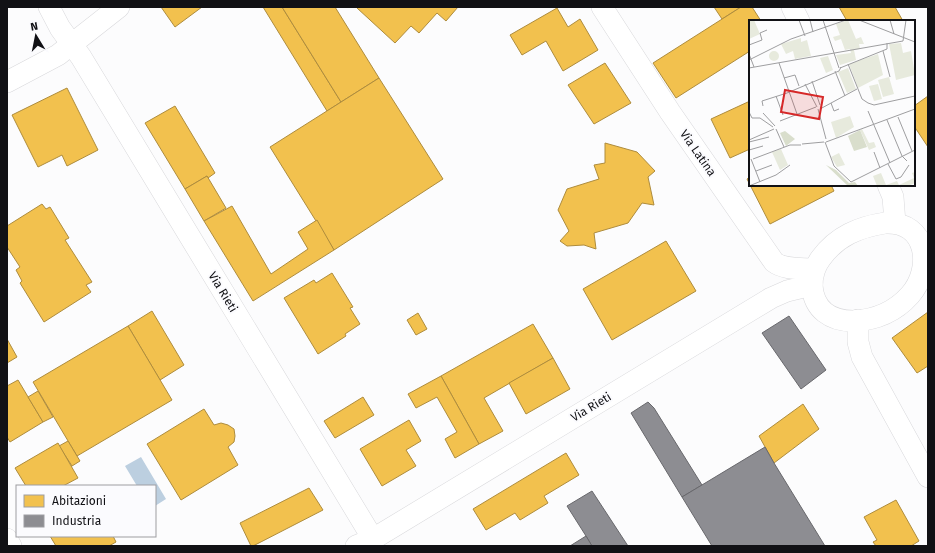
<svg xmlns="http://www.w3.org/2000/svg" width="935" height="553" viewBox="0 0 935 553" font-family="'Fira Sans',sans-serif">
  <rect width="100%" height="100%" fill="#fcfcfd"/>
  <polygon fill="#bccfe0" points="141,457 166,499 155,506 155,486 137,486 125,466"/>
  <g fill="#f2c14e" stroke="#ae8c3d">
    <polygon points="161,7 202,7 175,27"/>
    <polygon points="263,7 282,7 341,102 327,111"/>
    <polygon points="282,7 335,7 379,78 341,102"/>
    <polygon points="358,7 458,7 446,21 437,13 419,33 411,26 395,43 357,8"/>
    <polygon points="714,7 741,7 722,19"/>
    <polygon points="741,7 752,7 761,21 750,21 750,51 676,98 653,63"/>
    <polygon points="839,7 895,7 903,21 847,21"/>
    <polygon points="557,8 568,27 580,19 598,50 563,71 546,41 522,55 510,35"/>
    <polygon points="605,63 631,103 594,124 568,85"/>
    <polygon points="379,78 443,179 334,250 270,147"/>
    <polygon points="67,88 98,150 67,166 62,155 38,167 12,115"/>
    <polygon points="928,96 928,147 914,126 914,106"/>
    <polygon points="750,101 750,149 730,158 711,119"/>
    <polygon points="175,106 215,173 208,178 207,176 185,189 145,123"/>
    <polygon points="605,143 637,152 655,171 648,177 654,205 642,203 628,223 594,233 596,249 584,245 567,246 560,241 569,231 558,210 567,189 599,179 594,165 605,163"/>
    <polygon points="207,176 226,208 204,221 185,189"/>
    <polygon points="750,177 750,185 831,185 834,191 770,224 747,179"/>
    <polygon points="42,204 46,209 50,207 69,238 65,240 92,282 86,285 91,292 44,322 20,283 22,281 16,270 20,267 7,247 7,226"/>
    <polygon points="232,206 271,274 308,249 298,232 317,220 334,250 253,301 204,221"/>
    <polygon points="666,241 696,291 612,340 583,289"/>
    <polygon points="332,273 353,307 350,308 360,324 345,334 346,336 318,354 284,298 314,280 316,283"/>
    <polygon points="152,311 184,365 160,380 128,326"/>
    <polygon points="928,312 928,366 917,373 892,338"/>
    <polygon points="418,313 427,329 416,335 407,320"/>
    <polygon points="533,324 553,358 484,398 503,431 479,444 441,376"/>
    <polygon points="128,326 172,400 77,456 33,382"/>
    <polygon points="7,339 17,357 7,363"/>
    <polygon points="553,358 570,389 526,414 509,383"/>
    <polygon points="441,376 479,444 455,458 445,439 457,432 437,397 416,408 408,394"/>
    <polygon points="18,380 43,422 10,442 7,437 7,386"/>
    <polygon points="38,391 53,417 43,422 28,397"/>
    <polygon points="363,397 374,415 335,438 324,421"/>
    <polygon points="803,404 819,429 774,463 759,436"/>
    <polygon points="204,409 214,425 221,423 228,425 234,429 235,436 234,442 228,447 238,465 181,500 147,444"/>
    <polygon points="409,420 421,441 406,450 416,466 382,486 360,449"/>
    <polygon points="68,441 80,461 72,466 59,446"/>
    <polygon points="58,443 78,478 63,486 26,486 15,468"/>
    <polygon points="566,453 579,475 544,496 548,503 520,520 515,513 486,530 473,509"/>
    <polygon points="309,488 323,510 253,546 251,546 240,523"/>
    <polygon points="896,500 919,541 911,546 876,546 873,542 877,540 864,517"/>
    <polygon points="50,536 113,536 116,542 109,546 56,546"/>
  </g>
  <g fill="#8d8d92" stroke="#68686c">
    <polygon points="789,316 826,370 801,389 762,333"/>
    <polygon points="648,402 654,408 702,485 682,497 631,413"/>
    <polygon points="765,447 774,463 825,546 712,546 682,497"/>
    <polygon points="592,491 628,546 592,546 586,536 567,506"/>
    <polygon points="586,536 592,546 570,546"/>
  </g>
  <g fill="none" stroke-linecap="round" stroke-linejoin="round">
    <g stroke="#d8d8db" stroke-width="22">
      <g id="minor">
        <polyline points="49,7 60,28 81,57 373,539"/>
        <path d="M602,7L670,112L774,262C784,270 801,268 814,269"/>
        <polyline points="792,7 799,21"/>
        <polyline points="7,82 58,55 119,7"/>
        <polyline points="888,185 893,197 895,223"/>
        <path d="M885,223C928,221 933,269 910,295C895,312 875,320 853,321C831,321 814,310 812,286C812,276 814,267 821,258C837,236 859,227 885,223Z"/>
        <polyline points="858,320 858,342 862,357 928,477"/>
        <polyline points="7,539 11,546"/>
        <polyline points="356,546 373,539 771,298 787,291 812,285"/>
      </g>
    </g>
    <use href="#minor" stroke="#fff" stroke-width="21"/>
  </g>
  <g text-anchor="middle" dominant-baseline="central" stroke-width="4" stroke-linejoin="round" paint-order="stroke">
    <g font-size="12" fill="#111115" stroke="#fbfbfe">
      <text transform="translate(698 153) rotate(55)">Via Latina</text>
      <text transform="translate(223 292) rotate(59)">Via Rieti</text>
      <text transform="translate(591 407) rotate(-31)">Via Rieti</text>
    </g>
  </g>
  <g transform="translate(749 20)">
    <rect width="166" height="166" fill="#fcfcfd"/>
    <path d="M0,0H5L11,14L0,19ZM99,0L107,19L112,17L115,24H110L111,29L105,30L107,40L91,45L87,35L102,33L101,29L96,30L92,19L86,21L84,17L91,15L87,4ZM52,18V22L58,20L62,36L46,39L44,31L37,34L32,24ZM152,23L154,33L162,31L166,55L147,60L140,24ZM20 36a5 5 0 1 1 10 0a5 5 0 1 1-10 0ZM129,34L134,55L109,68L100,44ZM79,36L84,50L77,53L71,38ZM99,48L107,69L98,73L89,52ZM140,57L145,74L134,77L129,60ZM129,64L133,79L125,81L120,66ZM101,96L105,107L87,118L82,102ZM113,109L120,123L125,122L127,127L120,130L111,110ZM32,129L39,145L31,150L23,132ZM90,133L96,145L88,147L82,137ZM166,152V163L159,166H128L124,156L132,153L137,165L148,161L150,165L165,158L163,153Z" fill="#e7eadd"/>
    <path d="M111,110L118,127L105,131L99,116ZM36,111L46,119L37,126L31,113ZM77,145L87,150L100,163L106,162L109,166H99Z" fill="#d9decc"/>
    <path fill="none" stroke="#9e9ea0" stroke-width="1" d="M50,0L56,16M61,0L64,12M74,0L90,48M110,0L166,22M141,0L145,14M0,25L13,20L11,13L18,10M134,31L141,57M0,34L5,47M0,40L42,19L97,0M30,43L48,94M99,44L113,79L119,83L125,85L166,76M0,48L154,21L157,0M91,48L138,29V23M86,51L96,76M35,58L46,55L50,66M63,61L71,85M56,64L68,87M27,76L34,95M82,83L85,91L90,89M14,86L13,81L38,73L90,51L92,47M69,89L77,119M71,89L108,69M119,91L141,143M0,92L3,98H11L24,107M14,93L26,106M149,97L163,131M138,100L153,136L158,141M31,101L67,87M27,109L35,127M0,120L25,109M0,122L20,117M76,122L85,146L102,162L166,130M77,122L166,89M53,124L75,122M0,130L14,126M125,132L131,148M2,139L11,162M4,139L41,125H52M139,144L147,159L152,157L160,145M7,151L23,145M0,166L27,155L41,145"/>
    <path fill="#d62828" fill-opacity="0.15" stroke="#d62828" stroke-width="2" d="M36,70L74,77L70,99L32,92Z"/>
    <rect width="166" height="166" fill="none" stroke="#111115" stroke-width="2"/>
  </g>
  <rect width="935" height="553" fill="none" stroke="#111115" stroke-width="16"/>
  <rect x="16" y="485" width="140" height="52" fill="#fbfbfe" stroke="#9d9da1"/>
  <rect x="24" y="495" width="20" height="12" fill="#f2c14e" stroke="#9d9da1"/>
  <text x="52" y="505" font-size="12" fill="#111115">Abitazioni</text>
  <rect x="24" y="515" width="20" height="12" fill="#8d8d92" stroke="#9d9da1"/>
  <text x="52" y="525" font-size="12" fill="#111115">Industria</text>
  <g transform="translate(36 36) rotate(350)" stroke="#fbfbfe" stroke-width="3" paint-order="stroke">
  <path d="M0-3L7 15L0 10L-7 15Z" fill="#111115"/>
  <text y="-6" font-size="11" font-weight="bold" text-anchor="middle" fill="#111115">N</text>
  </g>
</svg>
